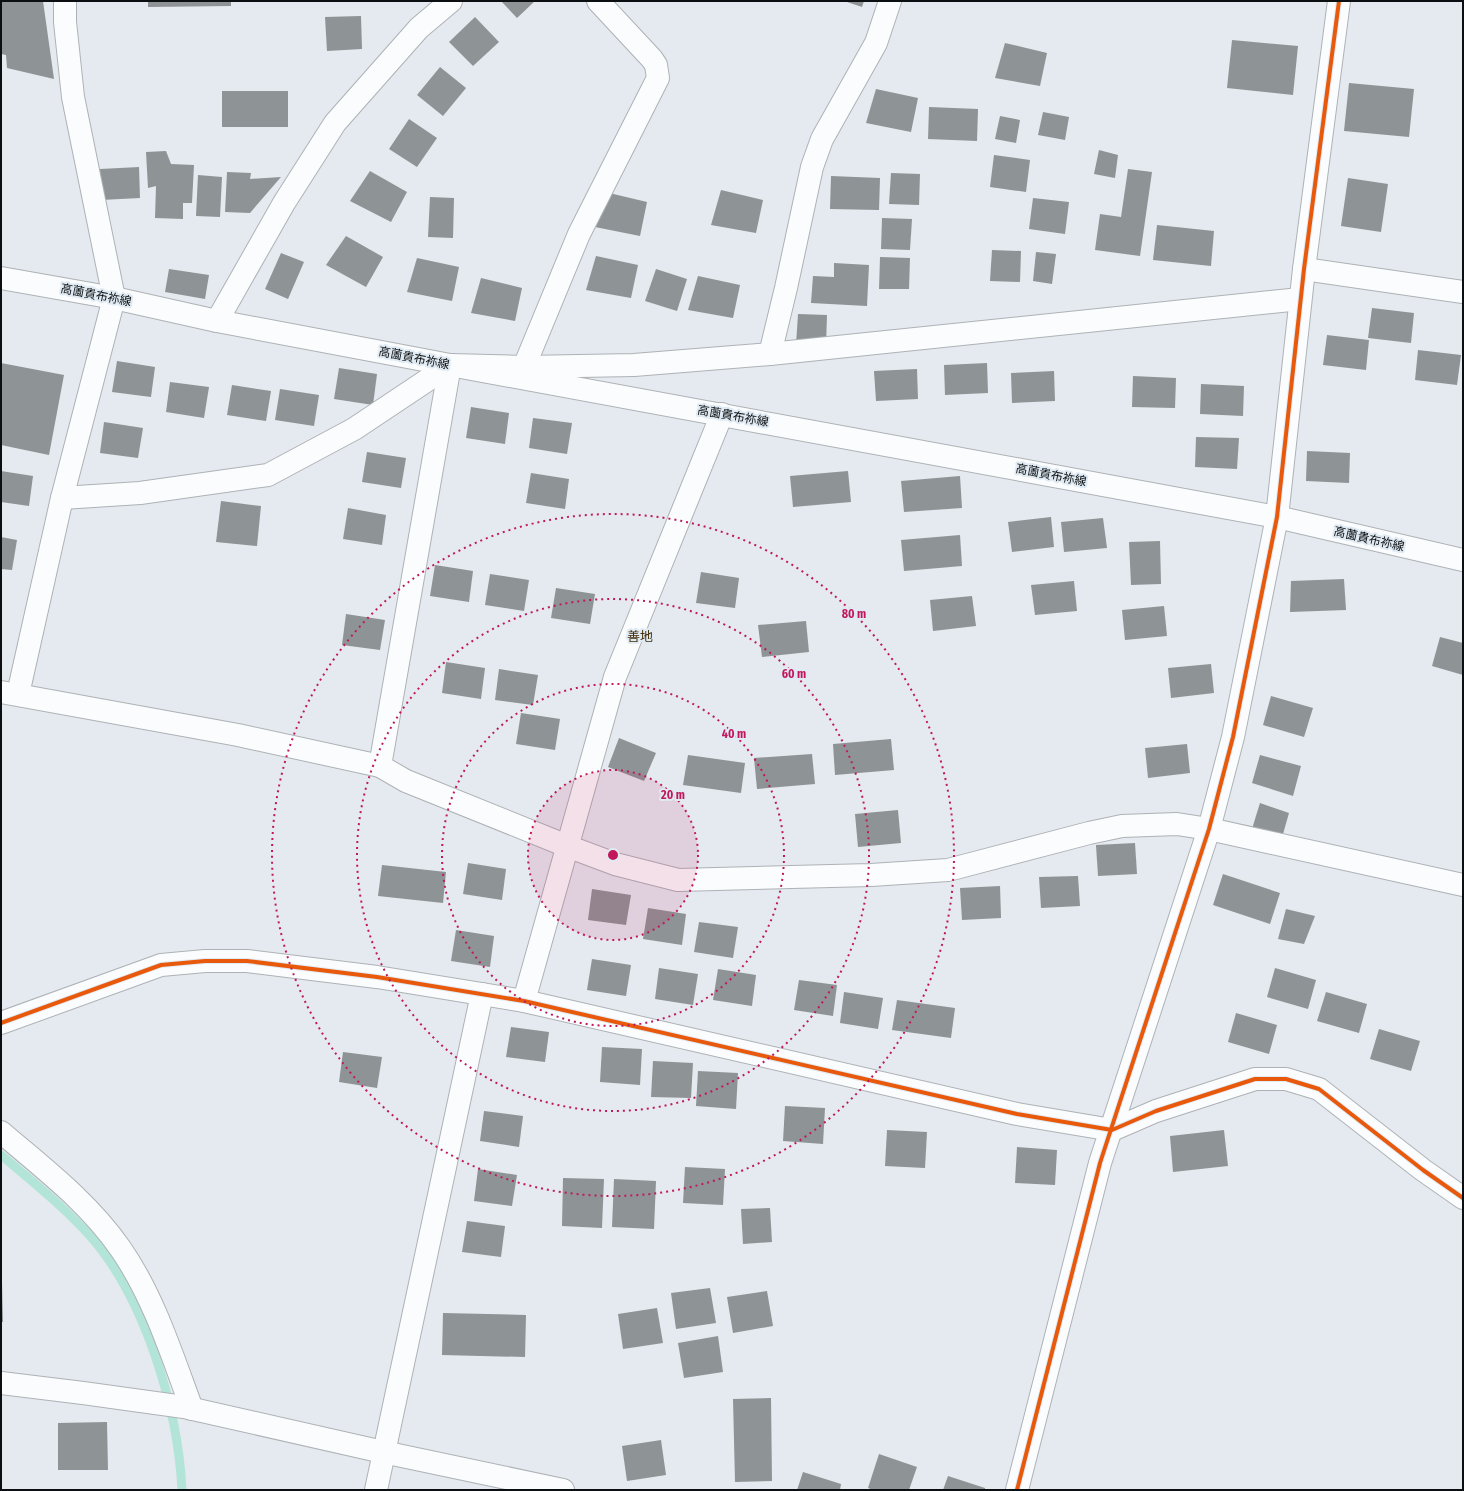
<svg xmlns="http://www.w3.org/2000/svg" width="1464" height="1491" viewBox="0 0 1464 1491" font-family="'Fira Sans Condensed','Noto Sans JP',sans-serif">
  <rect width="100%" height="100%" fill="#e4eaef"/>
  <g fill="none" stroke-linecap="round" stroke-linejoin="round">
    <path stroke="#b3e4d8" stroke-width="9" d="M1,1155C32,1181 64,1207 91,1237C145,1299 178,1408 182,1490"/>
  </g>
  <g fill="#8e9395">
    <polygon points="1,1 43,1 54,79 7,68 6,55 1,54"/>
    <polygon points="148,1 231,1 231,6 148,7"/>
    <polygon points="501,1 535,1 517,18"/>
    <polygon points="844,1 864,1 862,7"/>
    <polygon points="361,16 362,49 327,51 325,17"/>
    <polygon points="475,17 499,42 473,66 449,42"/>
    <polygon points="1232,40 1298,46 1293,95 1227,88"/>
    <polygon points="1005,43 1047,53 1040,86 995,78"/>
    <polygon points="440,67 466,88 443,116 417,95"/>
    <polygon points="1349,83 1414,89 1409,137 1344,131"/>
    <polygon points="876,89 918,98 911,132 866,123"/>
    <rect x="222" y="91" width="66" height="36"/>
    <polygon points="929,107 978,109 977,141 928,139"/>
    <polygon points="1043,112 1069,117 1065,140 1038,135"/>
    <polygon points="1000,116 1020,120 1016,143 995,139"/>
    <polygon points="409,119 437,138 417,167 389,149"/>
    <polygon points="1099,150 1118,155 1115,178 1094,174"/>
    <polygon points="166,151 171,164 194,165 192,203 183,203 183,219 155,218 156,186 148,188 146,152"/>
    <polygon points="994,155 1030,160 1026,192 990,187"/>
    <polygon points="139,167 140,198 101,200 100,169"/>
    <polygon points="1128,169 1152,172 1140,256 1095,250 1100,214 1121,217"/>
    <polygon points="370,171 407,192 391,222 350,201"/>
    <polygon points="227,172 251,173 250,179 281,177 250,213 225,212"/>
    <polygon points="891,173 920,174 919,205 889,204"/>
    <polygon points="198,175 222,177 220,217 196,216"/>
    <polygon points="831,176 880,178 879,210 830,209"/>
    <polygon points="1348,178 1388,184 1381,232 1341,226"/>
    <polygon points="721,190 763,200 756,233 711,225"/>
    <polygon points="605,192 647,202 640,236 595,227"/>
    <polygon points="430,197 454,198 453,238 428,237"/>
    <polygon points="1033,198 1069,202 1065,234 1029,229"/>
    <polygon points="882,218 912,219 910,250 881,249"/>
    <polygon points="1157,225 1214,231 1211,266 1153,260"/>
    <polygon points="346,236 383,257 366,287 326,265"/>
    <polygon points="992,250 1021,251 1020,282 990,281"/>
    <polygon points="1036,252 1056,254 1052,284 1033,281"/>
    <polygon points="281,253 304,262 288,299 265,289"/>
    <polygon points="596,256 638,265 631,298 586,290"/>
    <polygon points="880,257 910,258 909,289 879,289"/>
    <polygon points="417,258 459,267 452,301 407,292"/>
    <polygon points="834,263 869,265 867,306 811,303 813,276 834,277"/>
    <polygon points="169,269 209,275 205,299 165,292"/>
    <polygon points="656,269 687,279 677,311 645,301"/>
    <polygon points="698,276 740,285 733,318 688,310"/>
    <polygon points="481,278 522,288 515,321 471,313"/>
    <polygon points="1372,308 1414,313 1411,343 1368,338"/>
    <polygon points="798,314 827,315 826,346 796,345"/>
    <polygon points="1327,335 1369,340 1366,370 1323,365"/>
    <polygon points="1418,350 1461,355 1457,385 1415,380"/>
    <polygon points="117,361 155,367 151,397 112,392"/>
    <polygon points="1,363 64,375 49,455 1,445"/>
    <polygon points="987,363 988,393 945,395 944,365"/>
    <polygon points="339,368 377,374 373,405 334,399"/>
    <polygon points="917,369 918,399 876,401 874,371"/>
    <polygon points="1054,371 1055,401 1012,403 1011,373"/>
    <polygon points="1133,376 1176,378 1175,408 1132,407"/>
    <polygon points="170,382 209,387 204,418 166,412"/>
    <polygon points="1201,384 1244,386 1243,416 1200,414"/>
    <polygon points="232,385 271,391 266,421 227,415"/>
    <polygon points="280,389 319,395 314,426 275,420"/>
    <polygon points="471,407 509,413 505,444 466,438"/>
    <polygon points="533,418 572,423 567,454 529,448"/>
    <polygon points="104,422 143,428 138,458 100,453"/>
    <polygon points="1196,437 1239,438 1237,469 1195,467"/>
    <polygon points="1307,451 1350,453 1349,483 1306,481"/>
    <polygon points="367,452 406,458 401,488 362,482"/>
    <polygon points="1,471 33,476 29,506 1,502"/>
    <polygon points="848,471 851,502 793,507 790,476"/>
    <polygon points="531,473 569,479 565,509 526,503"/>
    <polygon points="960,476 962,508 904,512 901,481"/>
    <polygon points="221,501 261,506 257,546 216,542"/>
    <polygon points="348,508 386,515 382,545 343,539"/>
    <polygon points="1051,517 1054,547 1012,552 1008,522"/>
    <polygon points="1103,518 1107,548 1064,552 1061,522"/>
    <polygon points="960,535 962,566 904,571 901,540"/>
    <polygon points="1,537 17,540 12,570 1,569"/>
    <polygon points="1160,541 1161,584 1131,585 1129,542"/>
    <polygon points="435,565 473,571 469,602 430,596"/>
    <polygon points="701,572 739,578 735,608 696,603"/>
    <polygon points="490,574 529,580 524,611 485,605"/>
    <polygon points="1344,579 1346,610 1290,612 1291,581"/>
    <polygon points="1074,581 1077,611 1035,615 1031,585"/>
    <polygon points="556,588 595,594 590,624 551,618"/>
    <polygon points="972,596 976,626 933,631 930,600"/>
    <polygon points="1164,606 1167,636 1125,640 1122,610"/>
    <polygon points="346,614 385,620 380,650 342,645"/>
    <polygon points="806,621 809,652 762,657 758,625"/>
    <polygon points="1440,637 1463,643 1463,675 1432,666"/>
    <polygon points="446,662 485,668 481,699 442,693"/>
    <polygon points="1211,664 1214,693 1171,698 1168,668"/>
    <polygon points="499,669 538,675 533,705 495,700"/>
    <polygon points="1271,696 1313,708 1304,737 1263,725"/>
    <polygon points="521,713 560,719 555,750 516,744"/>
    <polygon points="619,738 656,753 644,781 608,767"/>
    <polygon points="891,739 894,770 835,775 833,744"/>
    <polygon points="1187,744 1190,773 1148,778 1145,748"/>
    <polygon points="812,754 815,784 757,789 754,758"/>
    <polygon points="688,755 745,763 741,793 683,785"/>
    <polygon points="1260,755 1301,766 1293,796 1252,783"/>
    <polygon points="1260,803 1289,813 1281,841 1251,832"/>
    <polygon points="898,810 901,843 858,847 855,814"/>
    <polygon points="1135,843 1137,874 1098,876 1096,845"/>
    <polygon points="468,863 506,869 502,900 463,894"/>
    <polygon points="382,865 446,872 443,903 378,896"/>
    <polygon points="1223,874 1280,893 1270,924 1213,905"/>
    <polygon points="1078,876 1080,906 1041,908 1039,877"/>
    <polygon points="1000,886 1001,918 962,920 960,888"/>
    <polygon points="592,889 631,895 626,925 588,920"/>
    <polygon points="648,908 686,914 682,945 643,939"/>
    <polygon points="1286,909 1315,916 1304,944 1278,939"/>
    <polygon points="699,922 738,927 733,958 694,952"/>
    <polygon points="456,930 494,936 490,967 451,961"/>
    <polygon points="592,959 631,965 626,996 587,990"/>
    <polygon points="659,968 698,974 693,1005 655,999"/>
    <polygon points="1275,968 1316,980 1308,1009 1267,997"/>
    <polygon points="718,969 756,975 752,1006 713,1000"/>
    <polygon points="799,980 837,985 833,1016 794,1010"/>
    <polygon points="844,992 883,998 878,1029 840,1023"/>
    <polygon points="1326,992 1367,1004 1359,1033 1317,1021"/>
    <polygon points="897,1000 955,1008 951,1038 892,1030"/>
    <polygon points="1236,1013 1277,1025 1269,1054 1228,1042"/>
    <polygon points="511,1027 549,1032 545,1062 506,1057"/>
    <polygon points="1379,1029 1420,1041 1411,1071 1370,1059"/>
    <polygon points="602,1047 642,1049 640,1085 600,1082"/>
    <polygon points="343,1052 382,1057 377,1088 339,1082"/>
    <polygon points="653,1061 693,1063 691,1098 651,1097"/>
    <polygon points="698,1071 738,1073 736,1109 696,1106"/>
    <polygon points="785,1106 825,1108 823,1144 783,1141"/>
    <polygon points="484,1111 523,1116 519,1147 480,1141"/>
    <polygon points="887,1130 927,1132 925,1168 885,1166"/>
    <polygon points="1224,1130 1228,1166 1173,1172 1170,1136"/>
    <polygon points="1017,1147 1057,1150 1055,1185 1015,1183"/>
    <polygon points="685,1167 725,1169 723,1205 683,1203"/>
    <polygon points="478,1169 517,1175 512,1206 474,1201"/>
    <polygon points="563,1178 604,1179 602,1228 562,1226"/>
    <polygon points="614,1179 656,1181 654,1229 612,1227"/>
    <polygon points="770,1208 772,1242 743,1244 741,1209"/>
    <polygon points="467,1221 505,1226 501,1257 462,1252"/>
    <polygon points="1,1282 2,1282 3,1322 1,1322"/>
    <polygon points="710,1288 716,1323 676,1329 671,1293"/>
    <polygon points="767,1291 773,1326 733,1333 727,1297"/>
    <polygon points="657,1308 663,1343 623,1349 618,1314"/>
    <polygon points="443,1313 526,1315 525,1357 442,1355"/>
    <polygon points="718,1336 723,1372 684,1378 678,1343"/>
    <polygon points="771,1398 772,1481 735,1482 733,1399"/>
    <polygon points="107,1422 108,1470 58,1470 58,1423"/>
    <polygon points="661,1440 666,1475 627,1481 622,1446"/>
    <polygon points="879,1454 917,1467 909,1490 873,1490 868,1488"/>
    <polygon points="803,1472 841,1484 840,1490 797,1490"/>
    <polygon points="948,1476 985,1488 985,1490 943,1490"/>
  </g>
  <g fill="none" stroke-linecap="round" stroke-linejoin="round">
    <g stroke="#aeb2b6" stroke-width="24">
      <g id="street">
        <polyline points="1304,269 1463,292"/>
        <polyline points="217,321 284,203 335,123 419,28 451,1"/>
        <polyline points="770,354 786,288 812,167 822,139 876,43 890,1"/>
        <polyline points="524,367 579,234 658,78 656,65 652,59 598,1"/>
        <polyline points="62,498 140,493 268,475 354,429 450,365 524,367 634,365 770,354 1300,299"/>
        <polyline points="1,692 238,735 380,766 406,781 567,846 615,864 678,880 871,875 948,870 1089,833 1122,826 1177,824 1209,829 1463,885"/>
        <polyline points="18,694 62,498 114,298 73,97 65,22 65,1"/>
        <polyline points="380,766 450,365"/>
        <polyline points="524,1001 615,677 722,414"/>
        <polyline points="1,1023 161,965 205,961 247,961 377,977 524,1001 1017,1114 1112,1130 1156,1111 1255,1079 1286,1079 1319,1089 1423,1170 1463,1198"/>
        <path d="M1,1132C43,1168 88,1202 120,1248C153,1295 172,1355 192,1409"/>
        <polyline points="1,1383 83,1393 184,1407 383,1452 563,1490"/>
        <polyline points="376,1490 482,994"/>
      </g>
    </g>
    <g stroke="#aeb2b6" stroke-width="24">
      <g id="secondary">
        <polyline points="1,278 114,298 217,321 450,365 1277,517 1463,560"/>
        <polyline points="1017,1490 1100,1163 1209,829 1233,737 1277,517 1304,269 1339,1"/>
      </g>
    </g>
    <use href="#street" stroke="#fbfcfd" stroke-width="22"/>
    <use href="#secondary" stroke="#fbfcfd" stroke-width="22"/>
    <g stroke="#e0eaf3" stroke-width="6">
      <g id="cycleway">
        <polyline points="1,1023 161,965 205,961 247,961 377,977 524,1001 1017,1114 1112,1130 1156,1111 1255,1079 1286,1079 1319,1089 1423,1170 1463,1198"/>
        <polyline points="1017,1490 1100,1163 1209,829 1233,737 1277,517 1304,269 1339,1"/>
      </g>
    </g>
    <use href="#cycleway" stroke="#e8590c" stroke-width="4"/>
  </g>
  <circle cx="613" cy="855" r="85" fill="#c2185b" fill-opacity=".12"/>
  <g fill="none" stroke="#c2185b" stroke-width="2" stroke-dasharray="2 4">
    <circle cx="613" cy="855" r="85"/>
    <circle cx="613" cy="855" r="171"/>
    <circle cx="613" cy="855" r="256"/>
    <circle cx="613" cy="855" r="341"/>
  </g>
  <g text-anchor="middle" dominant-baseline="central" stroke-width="4" stroke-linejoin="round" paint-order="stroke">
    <g font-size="12" fill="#0b0f11" stroke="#e0eaf3">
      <text transform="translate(96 295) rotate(11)">高薗貴布祢線</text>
      <text transform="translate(414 358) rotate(11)">高薗貴布祢線</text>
      <text transform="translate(733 416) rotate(10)">高薗貴布祢線</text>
      <text transform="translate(1051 475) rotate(11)">高薗貴布祢線</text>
      <text transform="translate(1369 539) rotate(13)">高薗貴布祢線</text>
    </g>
    <g font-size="13" fill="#432c07" stroke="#e0eaf3">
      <text x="640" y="636">善地</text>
    </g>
  </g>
  <circle cx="613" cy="855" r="6" fill="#c2185b" stroke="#e0eaf3" stroke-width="2"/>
  <g font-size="12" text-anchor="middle" font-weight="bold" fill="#c2185b" stroke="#e0eaf3" stroke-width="4" stroke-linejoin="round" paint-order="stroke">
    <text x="854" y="618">80 m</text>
    <text x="794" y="678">60 m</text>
    <text x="734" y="738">40 m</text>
    <text x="673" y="799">20 m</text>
  </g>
  <rect width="1464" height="1491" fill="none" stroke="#0b0f11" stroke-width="4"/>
</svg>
